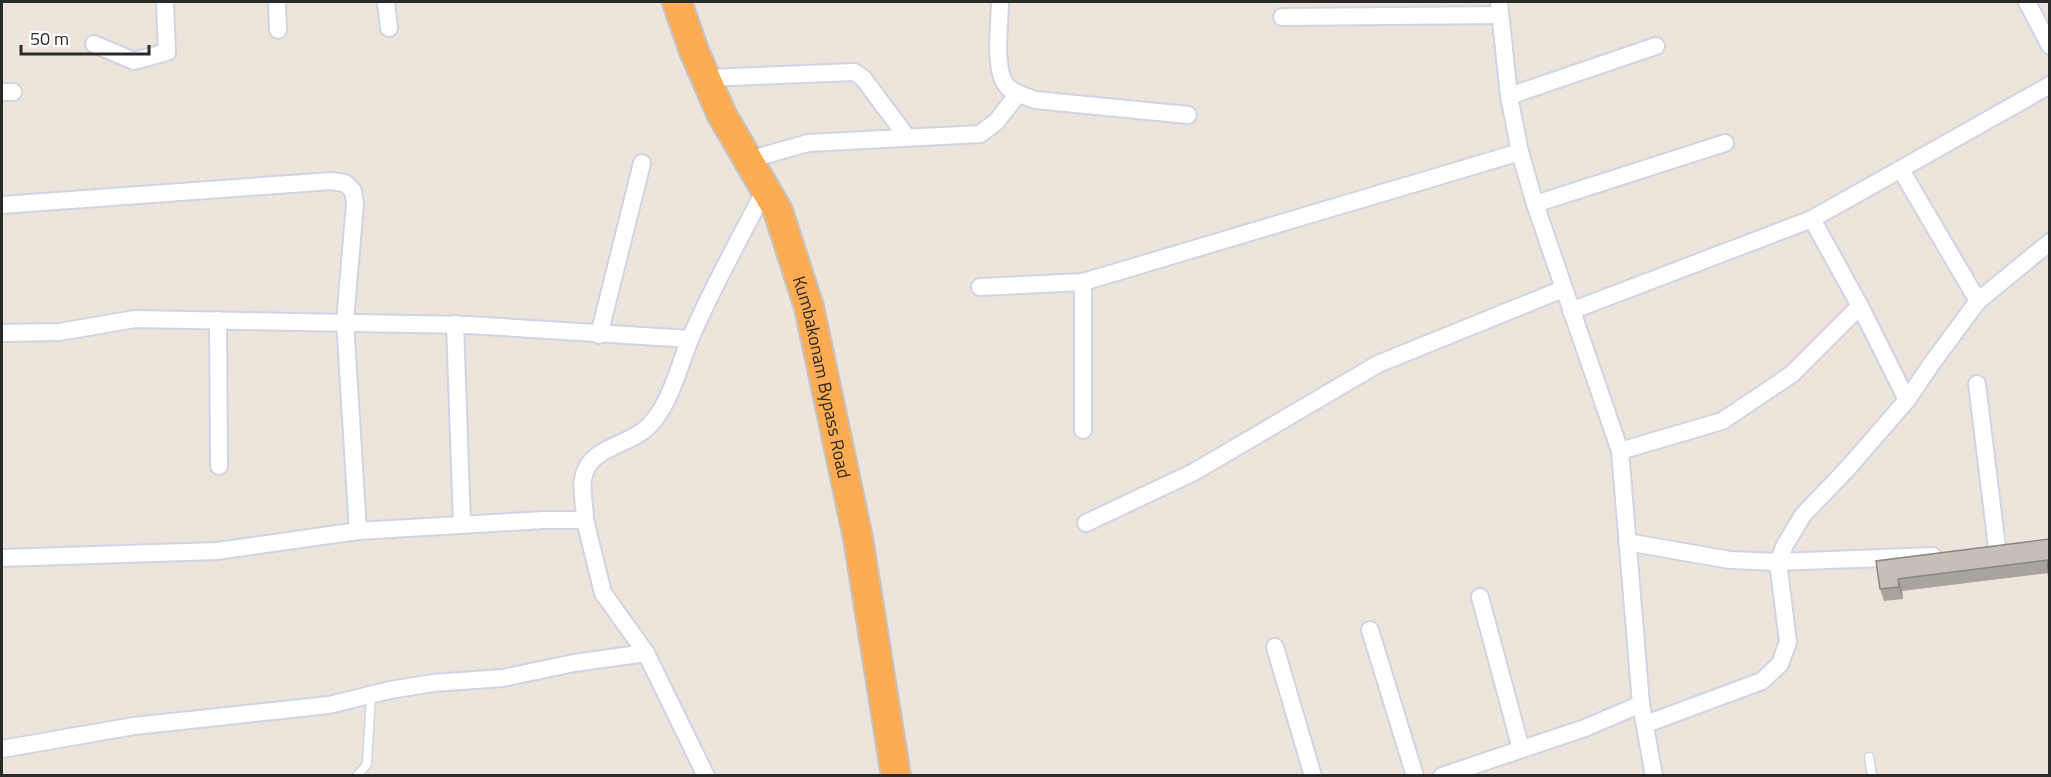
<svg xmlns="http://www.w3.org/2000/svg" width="2051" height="777" viewBox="0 0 2051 777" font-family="'Titillium Web',sans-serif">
  <rect width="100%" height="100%" fill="#ede4db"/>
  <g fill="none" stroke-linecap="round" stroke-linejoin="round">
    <g stroke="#d0d5e4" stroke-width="11">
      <g id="service">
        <polyline points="1869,757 1872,776"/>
        <polyline points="357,776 367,764 371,695"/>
      </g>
    </g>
    <g stroke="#d0d5e4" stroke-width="20">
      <g id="minor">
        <polyline points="277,2 278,30"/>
        <polyline points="386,2 389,28"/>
        <path d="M1000,2C1000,23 993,67 1006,85C1012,93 1026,96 1035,100L1188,115"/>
        <polyline points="1499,2 1509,96 1520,152 1535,204 1620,451 1641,704 1654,776"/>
        <polyline points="2027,2 2050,46"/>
        <polyline points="1282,17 1500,15"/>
        <polyline points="94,44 134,61 167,52 165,2"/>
        <polyline points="706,78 854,72 863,78 907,137"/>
        <polyline points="2,92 13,92"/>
        <polyline points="1509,96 1656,46"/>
        <polyline points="748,160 808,143 980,134 996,122 1018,94"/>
        <polyline points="1901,170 1978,301"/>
        <polyline points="1535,204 1725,143"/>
        <polyline points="2,205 331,181 345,183 353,191 355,204 345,321 358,531"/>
        <polyline points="1812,219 1860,306 1907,400"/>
        <polyline points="1083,282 1083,430"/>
        <polyline points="980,287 1083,282 1520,152"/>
        <polyline points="1571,311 1812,219 2050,85"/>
        <polyline points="218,320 219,466"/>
        <polyline points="455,324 462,524"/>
        <polyline points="2,333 59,332 135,319 469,325 690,339"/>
        <polyline points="599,335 642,163"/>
        <polyline points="1977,384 1997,547"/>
        <polyline points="1620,451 1722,421 1792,374 1860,306"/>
        <polyline points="585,520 603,593 646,653 706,776"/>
        <polyline points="1086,523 1194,472 1378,364 1563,289"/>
        <polyline points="1627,542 1730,560 1778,562 1933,556"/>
        <path d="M2,558L217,551L358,531L544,520H585C585,507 581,491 583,479C589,443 634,448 654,420C673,396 679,365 691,337C713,286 740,238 765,190"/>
        <polyline points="1480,597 1521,749"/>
        <polyline points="1370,630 1415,776"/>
        <polyline points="1275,647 1313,776"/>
        <polyline points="1646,724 1762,681 1780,664 1788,642 1778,562 1785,545 1803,515 1848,468 1907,400 1932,363 1978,301 2050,242"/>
        <polyline points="2,749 134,726 329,705 390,690 433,683 503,678 574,663 646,653"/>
        <polyline points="1442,776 1585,728 1641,704"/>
      </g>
    </g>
    <g stroke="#c3c3c3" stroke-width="32">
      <g id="trunk">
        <path id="s1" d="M677,2L694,51L722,115L778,211L809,307L858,538L896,776"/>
      </g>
    </g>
    <use href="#service" stroke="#fff" stroke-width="8"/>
    <use href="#minor" stroke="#fff" stroke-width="16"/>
    <use href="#trunk" stroke="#fdac53" stroke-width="28"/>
  </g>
  <polygon fill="#a9a49d" points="2049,539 2049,573 1902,591 1903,599 1884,601 1880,589 1876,561"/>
  <polygon fill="#8a8680" points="1898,579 1902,591 1903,599 1899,587"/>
  <polygon fill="#c5bfb7" stroke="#8a8680" stroke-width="1.5" points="2049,539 2049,579 2047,560 1898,579 1899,587 1880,589 1876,561"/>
  <g text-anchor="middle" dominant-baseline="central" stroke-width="6" stroke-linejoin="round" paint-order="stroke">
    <g font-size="18" fill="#2a2a2a" stroke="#fff">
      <text stroke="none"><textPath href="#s1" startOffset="405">Kumbakonam Bypass Road</textPath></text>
    </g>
  </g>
  <rect width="2051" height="777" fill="none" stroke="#2a2a2a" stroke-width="6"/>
  <path d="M21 45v9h128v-9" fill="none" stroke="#2a2a2a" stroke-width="3"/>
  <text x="30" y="45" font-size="18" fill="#2a2a2a" stroke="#ffffff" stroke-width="4.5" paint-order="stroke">50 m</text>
</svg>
